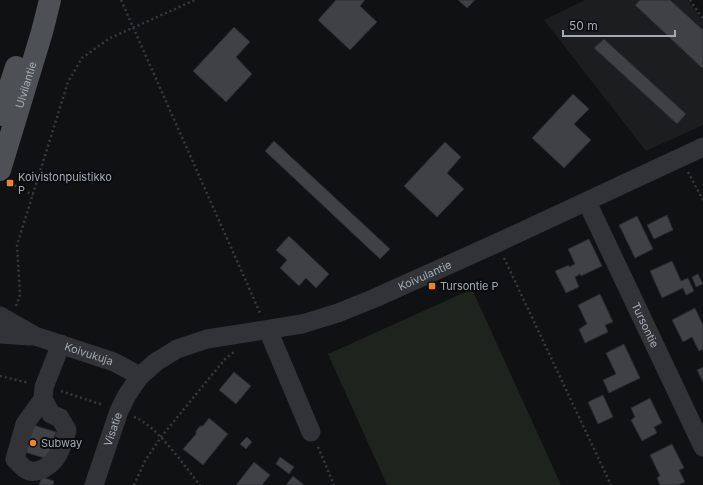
<svg xmlns="http://www.w3.org/2000/svg" width="703" height="485" viewBox="0 0 703 485" font-family="Inter,sans-serif">
  <rect width="100%" height="100%" fill="#101112"/>
  <polygon fill="#1c1d1f" points="585,0 688,0 703,22 703,125 646,151 544,20"/>
  <polygon fill="#1d241d" points="472,289 561,485 387,485 328,354"/>
  <g fill="#3f4145" stroke="#2a2b2e">
    <polygon points="336,0 365,0 360,6 377,22 350,50 318,20"/>
    <polygon points="458,0 475,0 467,8"/>
    <polygon points="640,0 670,0 703,30 703,69 635,5"/>
    <polygon points="234,27 250,42 236,57 252,74 226,102 193,71"/>
    <polygon points="604,39 686,114 677,124 594,48"/>
    <polygon points="573,94 589,109 574,124 591,140 564,168 532,138"/>
    <polygon points="274,141 390,249 380,259 265,151"/>
    <polygon points="445,142 461,157 447,173 464,189 437,217 404,186"/>
    <polygon points="667,215 673,230 654,239 647,225"/>
    <polygon points="637,216 653,249 635,258 619,225"/>
    <polygon points="289,236 329,274 316,288 306,278 299,286 280,268 287,260 276,250"/>
    <polygon points="589,239 602,266 581,276 580,274 575,277 579,287 566,293 555,271 569,265 569,267 575,264 568,249"/>
    <polygon points="672,261 681,281 688,278 694,291 686,295 683,288 662,298 650,271"/>
    <polygon points="698,274 703,284 696,287 692,277"/>
    <polygon points="600,294 613,322 605,325 608,332 585,343 579,329 587,324 578,305"/>
    <polygon points="695,308 703,325 703,349 699,351 692,337 683,342 672,320"/>
    <polygon points="624,344 640,378 609,393 603,380 616,374 606,353"/>
    <polygon points="703,367 703,382 697,370"/>
    <polygon points="234,372 251,386 236,404 219,390"/>
    <polygon points="603,395 613,417 598,424 588,402"/>
    <polygon points="650,398 662,423 654,427 657,433 642,441 631,420 635,417 631,408"/>
    <polygon points="209,418 228,434 203,465 183,449 196,434 196,431 200,426 203,426"/>
    <polygon points="30,424 56,432 48,459 21,451"/>
    <polygon points="247,437 252,442 246,449 240,444"/>
    <polygon points="672,444 684,468 679,470 685,482 678,485 660,485 657,478 660,476 650,455"/>
    <polygon points="280,457 294,467 289,474 276,464"/>
    <polygon points="254,462 270,475 262,485 236,485"/>
    <polygon points="293,476 304,485 286,485"/>
    <polygon points="42,477 54,481 53,485 39,485"/>
  </g>
  <g fill="none" stroke-linecap="round" stroke-linejoin="round">
    <g stroke="#373b3e" stroke-width="2.5" stroke-dasharray="2 3" stroke-linecap="butt">
      <polyline points="121,0 261,315"/>
      <polyline points="690,0 703,19"/>
      <polyline points="688,172 703,200"/>
      <polyline points="10,183 33,195"/>
      <polyline points="504,258 611,485"/>
      <polyline points="16,306 20,295 17,245 68,82 82,58 110,38 195,0"/>
      <polyline points="0,376 29,383"/>
      <polyline points="61,391 103,405"/>
      <path d="M134,417C158,426 183,465 200,485"/>
      <polyline points="318,447 334,485"/>
      <polyline points="134,485 145,461 161,437 225,359 234,352"/>
    </g>
    <g stroke="#313337" stroke-width="19">
      <path id="s1" d="M587,202L703,447"/>
      <path id="s2" d="M0,316L35,336L114,362L140,376"/>
      <polyline points="268,330 311,432"/>
      <polyline points="0,334 30,336"/>
      <path d="M43,399L25,424L15,459C18,462 21,466 24,468C34,476 48,468 55,459C59,455 65,437 67,430L60,418L51,414L43,399L44,387L61,344"/>
      <path id="s3" d="M94,485L119,411L127,395L140,376L156,362L177,349L207,339L302,324L338,313L375,298L497,243L703,147"/>
    </g>
    <g stroke="#4d5156" stroke-width="22">
      <polyline points="0,115 16,67"/>
      <path id="s4" d="M0,170L42,32L50,0"/>
    </g>
  </g>
  <g fill="#f0832a" stroke="#0b0c0d" stroke-width="1.5">
    <rect x="6" y="179" width="8" height="8" rx="2"/>
    <rect x="428" y="282" width="8" height="8" rx="2"/>
    <circle cx="33" cy="443" r="4"/>
  </g>
  <g text-anchor="middle" dominant-baseline="central" stroke-width="4" stroke-linejoin="round" paint-order="stroke">
    <g font-size="11" fill="#a2aab3" stroke="#0b0c0d">
      <text stroke="none"><textPath href="#s4" startOffset="89">Ulvilantie</textPath></text>
      <text stroke="none"><textPath href="#s3" startOffset="425">Koivulantie</textPath></text>
      <text stroke="none"><textPath href="#s1" startOffset="136">Tursontie</textPath></text>
      <text stroke="none"><textPath href="#s2" startOffset="97">Koivukuja</textPath></text>
      <text stroke="none"><textPath href="#s3" startOffset="59">Visatie</textPath></text>
    </g>
    <g font-size="11" fill="#a2aab3" stroke="#0b0c0d" text-anchor="start">
      <text x="18" y="177">Koivistonpuistikko<tspan x="18" dy="13">P</tspan></text>
      <text x="440" y="286">Tursontie P</text>
      <text x="41" y="443">Subway</text>
    </g>
  </g>
  <path d="M563 30v6h112v-6" fill="none" stroke="#a2aab3" stroke-width="2"/>
  <text x="569" y="30" font-size="12" fill="#a2aab3" stroke="#0b0c0d" stroke-width="3" paint-order="stroke">50 m</text>
</svg>
